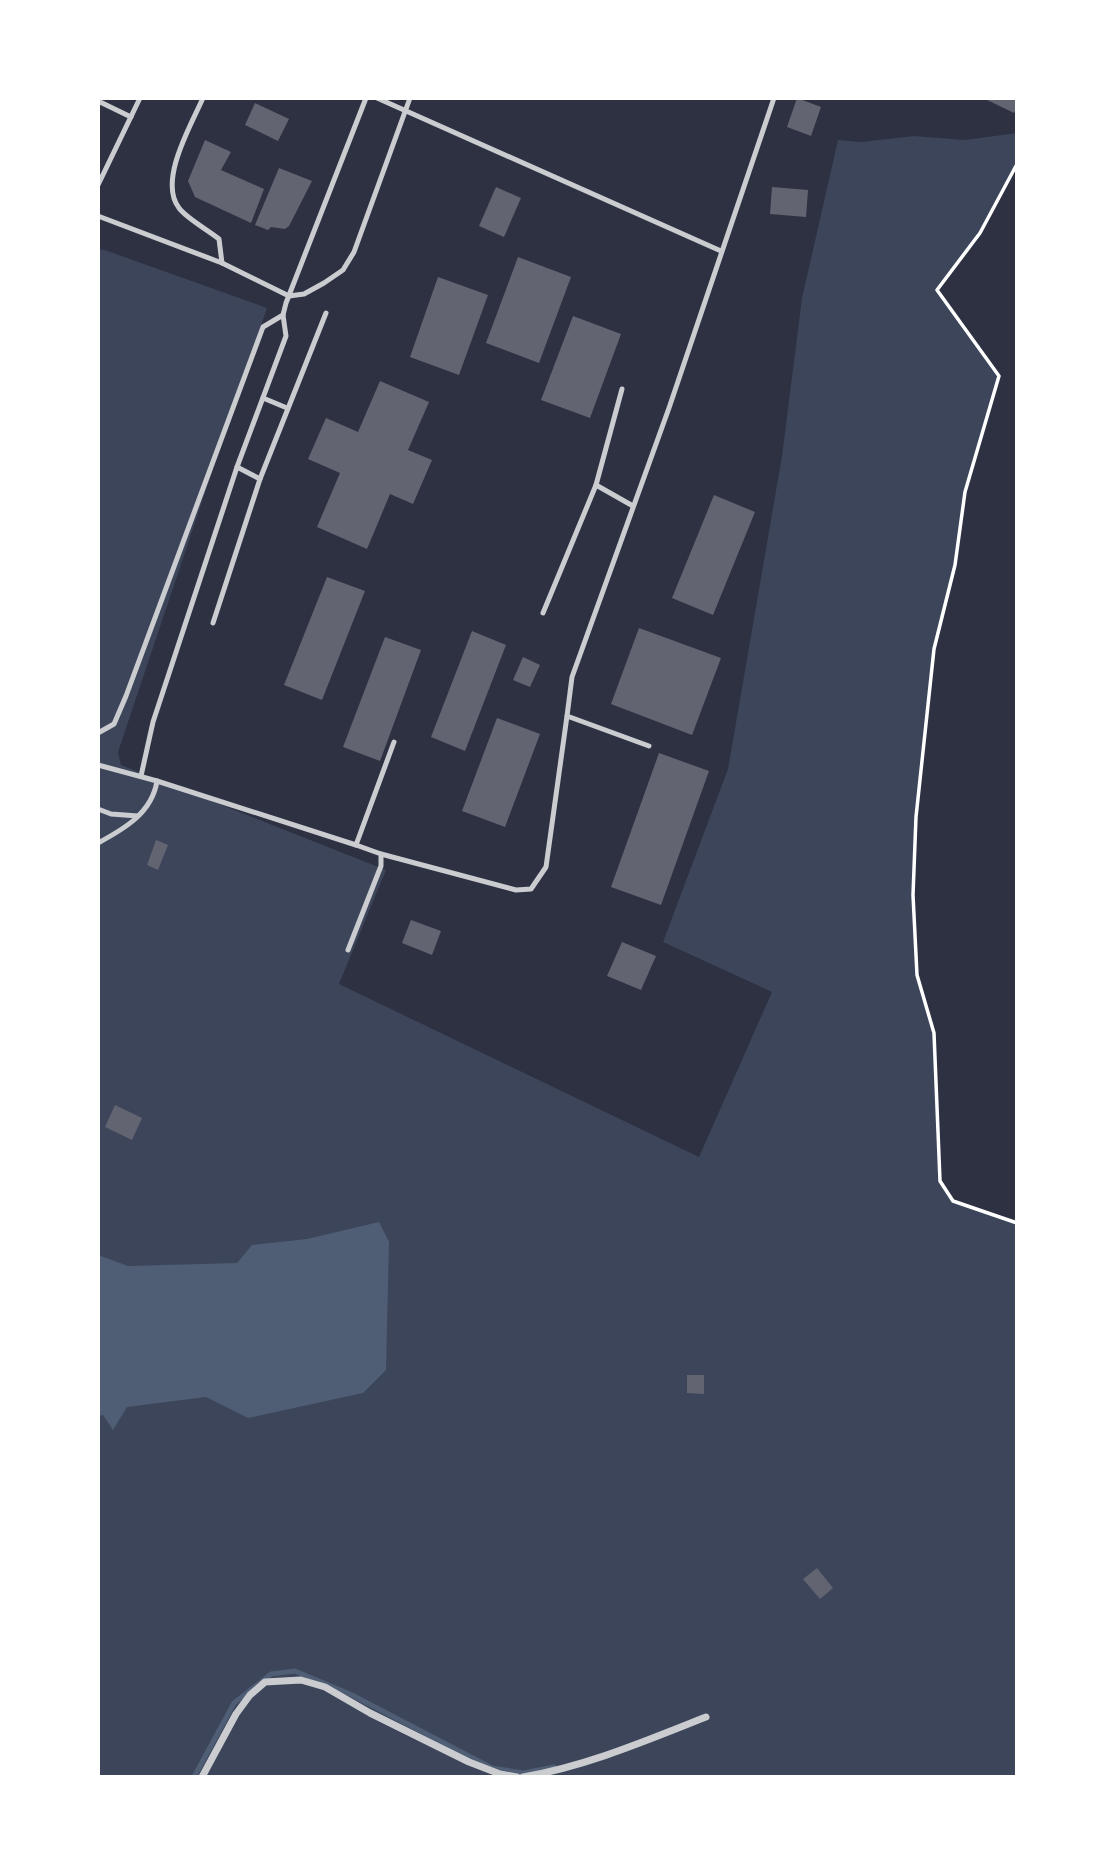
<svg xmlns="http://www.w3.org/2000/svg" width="1115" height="1875" viewBox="0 0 1115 1875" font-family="Helvetica,sans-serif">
  <rect width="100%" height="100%" fill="#2d3142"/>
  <polygon fill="#3c4559" points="1017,133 1017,164 980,233 937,290 999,376 965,492 955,565 934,649 916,817 913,895 917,975 934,1033 940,1181 953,1201 1017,1223 1017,1777 98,1777 98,252 102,249 267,308 118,752 121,765 386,870 339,984 699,1157 772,992 663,942 728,769 782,456 802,298 838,140 861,142 914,136 965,140"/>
  <polygon fill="#4f5d75" points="379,1222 389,1242 386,1370 363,1393 248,1418 206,1397 127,1407 113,1430 103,1415 98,1416 98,1255 128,1266 237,1263 252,1245 307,1239"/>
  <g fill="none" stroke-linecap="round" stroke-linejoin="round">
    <polyline stroke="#4f5d75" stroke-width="5" points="194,1777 234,1703 271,1674 295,1671 350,1694 492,1768 523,1773 554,1767"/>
  </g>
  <g fill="#626471">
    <polygon points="797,98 821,107 811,136 787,127"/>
    <polygon points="983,98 1017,98 1017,106 1014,113"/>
    <polygon points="255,103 289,119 278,141 245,125"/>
    <polygon points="205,140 231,152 221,170 264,189 251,223 195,197 188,181"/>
    <polygon points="279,168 312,181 289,226 285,229 271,227 268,230 255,225"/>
    <polygon points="496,187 521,198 504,237 479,226"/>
    <polygon points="772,187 808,190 806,217 770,214"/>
    <polygon points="518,257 571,277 539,363 486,343"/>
    <polygon points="438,277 488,295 459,375 410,357"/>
    <polygon points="573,316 621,334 590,418 541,400"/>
    <polygon points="380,381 429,402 408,450 432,460 413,504 390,494 367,549 317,527 340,473 308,459 326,418 358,432"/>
    <polygon points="714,495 755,512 713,615 672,598"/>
    <polygon points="327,577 365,591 322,700 284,685"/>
    <polygon points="639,628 721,658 692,735 611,704"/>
    <polygon points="472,631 506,645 465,751 431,737"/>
    <polygon points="385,637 421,650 380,761 343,747"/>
    <polygon points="523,657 540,665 530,687 513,680"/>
    <polygon points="497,718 540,734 505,827 462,811"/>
    <polygon points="659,753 709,771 661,905 611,887"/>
    <polygon points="156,840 168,845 158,870 147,865"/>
    <polygon points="411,920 441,931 432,955 402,943"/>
    <polygon points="622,942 656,956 641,990 607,976"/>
    <polygon points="115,1105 142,1118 132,1140 105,1127"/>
    <polygon points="687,1375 704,1375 704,1394 687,1393"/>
    <polygon points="817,1568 833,1588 820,1599 803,1579"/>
  </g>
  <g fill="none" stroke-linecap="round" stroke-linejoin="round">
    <polyline stroke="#fff" stroke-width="3.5" points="1017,164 980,233 937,290 999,376 965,492 955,565 934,649 916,817 913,895 917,975 934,1033 940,1181 953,1201 1017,1223"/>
    <g stroke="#caccd0" stroke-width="5">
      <path d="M203,98C191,125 158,181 179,208C186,218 208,230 219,239L222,263"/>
      <polyline points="377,98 721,251"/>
      <polyline points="98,101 131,117"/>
      <polyline points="98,185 140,98"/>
      <polyline points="98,216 222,263 289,296 304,294 324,283 343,270 354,252 410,98"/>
      <polyline points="263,398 287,408"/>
      <polyline points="237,467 260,479"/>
      <polyline points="596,485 633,506"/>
      <polyline points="543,613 596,485 622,389"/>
      <polyline points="213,623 260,479 326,313"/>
      <polyline points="98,733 114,724 126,696 263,327 283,315"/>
      <polyline points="649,746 567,716 572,677 669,408 774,98"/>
      <polyline points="98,765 157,781 356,845 394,742"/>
      <polyline points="141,776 153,722 237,467 286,336 283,315 286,303 366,98"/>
      <polyline points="98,809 111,814 138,816"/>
      <path d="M98,843C124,829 152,813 157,781"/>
      <polyline points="381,854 516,890 531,889 546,867 567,716"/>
      <polyline points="348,950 381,866 381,854 356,845"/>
    </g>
    <g stroke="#caccd0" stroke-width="7">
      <polyline points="202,1777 236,1714 250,1695 265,1682 301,1680 325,1687 370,1713 469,1762 500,1774 517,1777"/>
      <path d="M523,1777C587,1766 645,1741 706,1717"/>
    </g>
  </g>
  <rect width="1115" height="1875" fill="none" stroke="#ffffff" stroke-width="200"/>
</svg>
